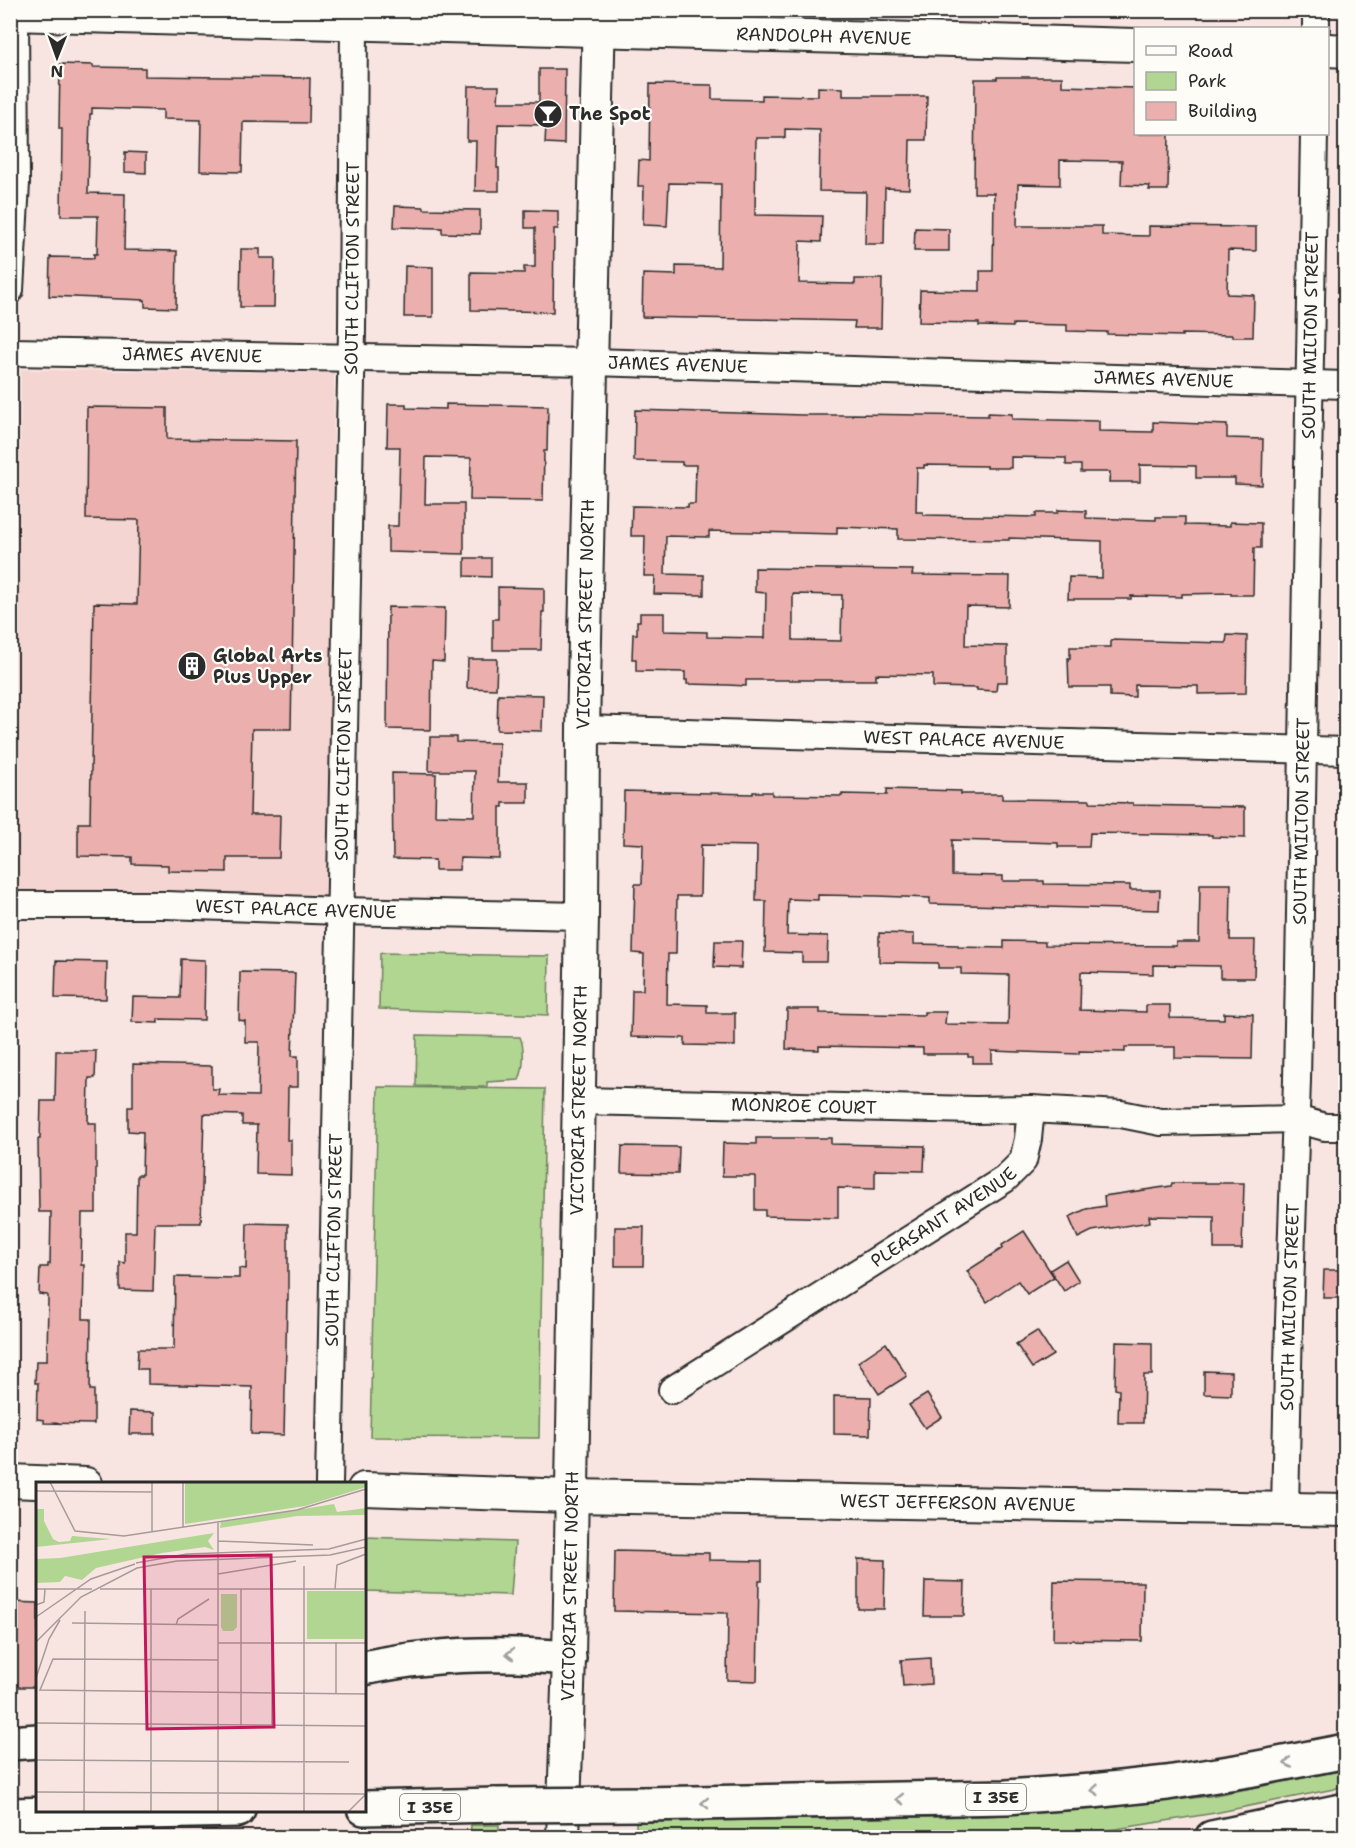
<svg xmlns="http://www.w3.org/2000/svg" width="1356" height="1848" viewBox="0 0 1356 1848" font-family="'Shantell Sans',sans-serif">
  <rect width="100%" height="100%" fill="#f8e5e1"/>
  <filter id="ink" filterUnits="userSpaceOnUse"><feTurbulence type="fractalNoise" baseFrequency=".0167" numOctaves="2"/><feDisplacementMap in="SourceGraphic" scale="12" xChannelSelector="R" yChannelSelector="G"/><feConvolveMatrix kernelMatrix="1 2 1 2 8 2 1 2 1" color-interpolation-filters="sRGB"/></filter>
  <g filter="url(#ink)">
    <g fill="#f4d5d1">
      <polygon points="1119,10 1285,10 1285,16"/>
      <polygon points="21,370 334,373 329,898 16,895"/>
    </g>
    <g fill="#b1d692" stroke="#6e805e" stroke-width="1.5">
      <polygon points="380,953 549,956 548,1015 379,1009"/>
      <path d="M417,1035L520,1037C525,1048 524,1069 519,1080L487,1082V1087L416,1086Z"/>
      <polygon points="378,1087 545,1089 539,1438 370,1437"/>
      <polygon points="365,1537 515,1542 511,1595 365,1591"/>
      <polygon points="1345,1770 1345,1785 1334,1789 1215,1813 1116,1829 1046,1837 636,1837 636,1822 987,1816 1096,1809 1210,1796"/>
      <polygon points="471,1825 499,1825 499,1837 321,1837 470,1835"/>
    </g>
    <g fill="#ebb0ad" stroke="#2b2b2b" stroke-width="1.5" fill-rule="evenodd">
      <polygon points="60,64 93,65 93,67 145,68 145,76 310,78 309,123 243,122 242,172 200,171 201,120 163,119 163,110 92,108 92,114 90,114 88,193 125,194 124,250 177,251 176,308 145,307 145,300 49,296 50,257 94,258 94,254 97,254 98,216 61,216 62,129 59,129"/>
      <polygon points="539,69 565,69 564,144 545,143 546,125 498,124 497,168 499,168 499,191 475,191 476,141 467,141 468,86 499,86 498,102 539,102"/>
      <polygon points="997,77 1062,77 1062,86 1136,88 1136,134 1169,134 1168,190 1149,190 1150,186 1121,185 1122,161 1060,160 1060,185 1018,184 1017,226 1102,226 1102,235 1149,236 1149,226 1256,227 1256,251 1228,250 1227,294 1254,295 1253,337 1232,337 1232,335 1182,334 1182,336 1107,334 1107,332 1067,331 1067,325 1013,324 1013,327 979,326 979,323 919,322 920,290 980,291 980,271 993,271 994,193 974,193 975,79 997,79"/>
      <polygon points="650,84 712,85 712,99 762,100 762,95 818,96 818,87 843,88 843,96 927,96 926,140 910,140 909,189 885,188 884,244 865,244 866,192 819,191 820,130 785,129 785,138 756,138 755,215 822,216 821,242 800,241 799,283 855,284 855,279 882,279 881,328 854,328 855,321 642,317 643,274 676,275 676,266 720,267 721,184 669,183 667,226 643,225 644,186 638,186 639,160 649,161"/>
      <polygon points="125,152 146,153 146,173 125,172"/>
      <polygon points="395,206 424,207 424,209 480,210 480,234 442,233 442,228 394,227"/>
      <polygon points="525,210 558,211 558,229 554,229 553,312 471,310 471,272 524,273 524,267 535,267 535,228 525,228"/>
      <polygon points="915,228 949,229 949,251 914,251"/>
      <polygon points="241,249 260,249 260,258 275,258 274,307 240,307"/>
      <polygon points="405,266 433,267 433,317 404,317"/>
      <polygon points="388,404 406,404 406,408 446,409 446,404 548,406 547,451 544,451 543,501 470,500 471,458 426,457 425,504 464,504 464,554 388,552 388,526 398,526 400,447 387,447"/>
      <polygon points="87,407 167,408 167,439 296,441 291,729 252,729 250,815 280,815 279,858 227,858 227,872 168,871 168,865 132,864 132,857 78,856 78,823 90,823 94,603 137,604 139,520 86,519"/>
      <polygon points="635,410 802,415 852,415 852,414 988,416 988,413 1012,414 1012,419 1099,421 1099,431 1153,432 1153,422 1227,425 1227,438 1263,439 1262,485 1235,484 1235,478 1196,478 1196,466 1140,465 1140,482 1109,482 1110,472 1081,472 1081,465 1066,465 1066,458 1011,457 1011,468 987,468 987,466 924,465 924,468 917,468 916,512 923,512 923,515 1036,517 1036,513 1058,513 1058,510 1086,511 1086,518 1156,520 1156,517 1185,517 1185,525 1230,526 1230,522 1261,523 1261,548 1254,548 1253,595 1231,595 1231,593 1182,594 1182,597 1131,596 1131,599 1068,599 1069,577 1102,578 1102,541 1009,538 1009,540 898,539 898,529 837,527 837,534 709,531 709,537 666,536 665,574 704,575 704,595 654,594 655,576 644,576 645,536 631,536 632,506 688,507 688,504 695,504 696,465 682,465 682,462 634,461"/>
      <polygon points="465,558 491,558 491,577 465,576"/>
      <path d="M755,568L913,570L912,575L1010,576L1009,607L966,606L965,645L1007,646V682H997L996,691L977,690V688L933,687V675L876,674V680H746V686L728,685L687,684V680H685V672L636,671V659H632L633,634H637V621H640V613H664V631L707,632V637L765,638L766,593L755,592ZM793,594L842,595L841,641L793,640Z"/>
      <polygon points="498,587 544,588 544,612 542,612 541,650 493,650 493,619 498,619"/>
      <polygon points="388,607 445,608 444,662 432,661 431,730 387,729"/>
      <polygon points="1227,635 1247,636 1246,693 1198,694 1198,686 1135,685 1135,697 1110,696 1110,687 1069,687 1068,658 1070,658 1070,647 1111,647 1111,640 1226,643"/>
      <polygon points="468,659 497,659 496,689 467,688"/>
      <polygon points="498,694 543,695 542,731 497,730"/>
      <polygon points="430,737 456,737 456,742 499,743 498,782 528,782 528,803 503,803 503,807 500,807 500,859 460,858 459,870 435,870 435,860 393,859 392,773 436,774 435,815 474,816 475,771 429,771"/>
      <polygon points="887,789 961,791 961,794 1002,794 1002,799 1090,800 1090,802 1133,803 1133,805 1245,807 1245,838 1212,837 1212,835 1090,833 1089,847 1058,847 1058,843 952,840 952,875 1003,876 1003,881 1044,881 1044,884 1130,885 1130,890 1160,890 1159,910 930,904 930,898 877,896 818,895 818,900 788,899 787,935 828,936 827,962 802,962 802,953 765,952 766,901 756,901 757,846 701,845 700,896 677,896 676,954 668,954 667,1004 707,1005 707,1013 735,1013 735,1046 685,1045 685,1038 631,1037 632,990 643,990 644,954 633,953 635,884 642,884 643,844 623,843 624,791 753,794 753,792 772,792 772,795 842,796 842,794 887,795"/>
      <polygon points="1200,884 1231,884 1230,940 1255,940 1254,978 1220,978 1220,966 1153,965 1153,974 1081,972 1080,1010 1146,1012 1146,1005 1170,1005 1170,1018 1224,1019 1224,1013 1253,1014 1252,1059 1175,1058 1175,1047 1125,1047 1125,1052 1079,1051 1079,1054 992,1051 992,1063 973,1063 973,1057 968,1057 968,1054 923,1054 923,1048 819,1046 819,1050 786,1049 787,1009 820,1009 820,1013 924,1015 924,1012 946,1012 945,1024 1008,1025 1009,975 961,974 961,968 938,968 938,963 879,962 879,933 914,934 914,944 958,945 958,947 1004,948 1004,941 1045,942 1045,945 1176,946 1176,942 1199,942"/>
      <polygon points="715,941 742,941 741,968 714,967"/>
      <polygon points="181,959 205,960 204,1020 158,1019 158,1023 132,1022 133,997 180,998"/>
      <polygon points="56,961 107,962 106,999 55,998"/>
      <polygon points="240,972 295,973 292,1056 298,1056 298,1087 288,1087 287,1140 291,1140 291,1175 256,1174 257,1125 242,1125 242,1115 204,1114 201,1223 155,1223 153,1291 120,1290 120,1262 125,1263 125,1232 136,1232 137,1175 142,1175 143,1132 128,1131 128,1107 133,1107 133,1064 212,1066 212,1089 219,1089 218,1095 258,1096 259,1042 245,1042 245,1021 239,1020"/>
      <polygon points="56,1051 96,1051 95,1078 89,1078 88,1123 96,1123 96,1213 82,1213 81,1265 84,1265 83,1319 91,1319 90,1390 94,1390 94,1424 44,1423 44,1420 37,1419 38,1383 35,1383 36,1361 47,1361 48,1296 47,1295 39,1294 40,1267 48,1267 48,1264 50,1264 51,1212 39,1212 38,1139 40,1139 41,1101 55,1101"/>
      <polygon points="756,1138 831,1138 831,1144 925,1146 924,1171 875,1170 875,1189 838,1188 838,1218 765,1216 765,1210 755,1210 755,1176 722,1176 723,1143 756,1144"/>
      <polygon points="622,1146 679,1147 678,1174 621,1173"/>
      <polygon points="1172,1183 1244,1183 1242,1249 1214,1249 1214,1217 1149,1216 1150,1222 1092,1231 1078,1238 1069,1217 1086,1209 1105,1206 1104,1196 1171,1186"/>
      <polygon points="247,1223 288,1224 288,1300 287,1300 284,1435 251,1434 252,1387 148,1384 148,1369 137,1369 138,1349 174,1349 175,1277 239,1278 239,1268 246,1269"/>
      <polygon points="615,1227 644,1227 643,1266 615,1266"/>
      <polygon points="1024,1231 1054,1277 1027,1294 1018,1281 987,1302 967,1271 1003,1248 1002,1245"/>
      <polygon points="1066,1260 1079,1281 1064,1291 1050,1270"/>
      <polygon points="1324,1270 1346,1270 1346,1298 1323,1298"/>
      <polygon points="1037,1331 1053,1355 1032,1368 1016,1344"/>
      <polygon points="1116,1342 1152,1343 1152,1375 1144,1375 1143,1423 1118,1423 1119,1390 1115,1389"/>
      <polygon points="886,1343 907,1376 879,1394 858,1362"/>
      <polygon points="1204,1371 1231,1372 1231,1395 1204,1394"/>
      <polygon points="927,1394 942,1417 925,1428 909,1405"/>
      <polygon points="834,1396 871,1397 870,1435 834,1434"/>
      <polygon points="130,1411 155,1412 155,1434 129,1434"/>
      <polygon points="615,1551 709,1553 709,1560 762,1561 762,1581 759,1581 757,1681 727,1680 728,1613 614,1611"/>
      <polygon points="858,1559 885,1560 884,1609 858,1609"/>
      <polygon points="925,1581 965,1582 964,1616 924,1616"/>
      <polygon points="1054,1581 1143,1582 1142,1641 1053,1640"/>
      <polygon points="10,1602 38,1603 38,1687 10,1687"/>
      <polygon points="930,1658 931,1684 903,1686 901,1660"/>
    </g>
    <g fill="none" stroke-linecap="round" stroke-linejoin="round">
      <g stroke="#2b2b2b" stroke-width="30">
        <g id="minor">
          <polyline points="1316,28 1316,10"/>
          <polyline points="10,290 16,183 15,14"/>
          <path id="s1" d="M10,352L592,362L1346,385"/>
          <path id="s2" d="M583,729L1346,751"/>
          <path id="s3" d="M10,905H165L340,911L582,916"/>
          <path id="s4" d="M578,1101L976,1110L1031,1109L1121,1114L1161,1122L1296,1119L1325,1127H1346"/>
          <path id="s5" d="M672,1390L1005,1179L1023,1161L1028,1139L1031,1109"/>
          <path id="s6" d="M329,1484L352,330L354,24"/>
          <path id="s7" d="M1285,1509L1289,1321L1297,1080L1314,134"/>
        </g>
      </g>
      <g stroke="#2b2b2b" stroke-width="36">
        <g id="tertiary">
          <path id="s8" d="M10,14L1136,45"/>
          <polyline points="1328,50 1346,51"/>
          <polyline points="10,1481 86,1484"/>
          <path id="s9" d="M364,1489L571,1496L1346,1510"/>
          <path id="s10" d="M563,1838L569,1658L582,916L583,729L599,10"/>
        </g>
      </g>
      <g stroke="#2b2b2b" stroke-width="38">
        <g id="motorway">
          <path d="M364,1668C432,1653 500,1652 569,1658"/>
          <polyline points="10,1743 38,1741"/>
          <polyline points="643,1804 1006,1797 1092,1791 1167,1783 1248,1770 1346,1751"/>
          <polyline points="364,1808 496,1805"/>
          <polyline points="10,1815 238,1810"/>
          <polyline points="1212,1838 1346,1810"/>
        </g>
      </g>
      <use href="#minor" stroke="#fdfcf7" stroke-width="26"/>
      <use href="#tertiary" stroke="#fdfcf7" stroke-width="32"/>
      <use href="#motorway" stroke="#fdfcf7" stroke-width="33"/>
      <g stroke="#2b2b2b" stroke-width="38" stroke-linecap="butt">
        <polyline id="motorway-bridge" points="496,1805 643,1804"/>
      </g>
      <use href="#motorway-bridge" stroke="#fdfcf7" stroke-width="33"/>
    </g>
    <defs><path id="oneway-chevron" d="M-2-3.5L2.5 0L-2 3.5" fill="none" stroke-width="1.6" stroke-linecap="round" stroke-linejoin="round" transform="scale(1.5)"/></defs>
    <g stroke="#9e9e9b">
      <use href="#oneway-chevron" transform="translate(510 1654) rotate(-179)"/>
      <use href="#oneway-chevron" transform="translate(1288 1763) rotate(169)"/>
      <use href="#oneway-chevron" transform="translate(1095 1790) rotate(175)"/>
      <use href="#oneway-chevron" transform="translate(900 1799) rotate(179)"/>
      <use href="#oneway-chevron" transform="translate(705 1803) rotate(179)"/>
    </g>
  </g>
  <defs>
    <g id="bar-disc" transform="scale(1.5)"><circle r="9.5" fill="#2b2b2b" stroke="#fdfcf7"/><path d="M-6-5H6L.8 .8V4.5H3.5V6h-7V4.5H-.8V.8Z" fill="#fff"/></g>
    <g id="building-disc" transform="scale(1.5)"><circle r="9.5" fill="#2b2b2b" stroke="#fdfcf7"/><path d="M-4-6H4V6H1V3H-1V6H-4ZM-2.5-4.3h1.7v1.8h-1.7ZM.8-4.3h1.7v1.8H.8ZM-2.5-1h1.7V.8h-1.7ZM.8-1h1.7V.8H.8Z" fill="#fff"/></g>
  </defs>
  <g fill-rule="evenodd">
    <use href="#bar-disc" x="548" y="114"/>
    <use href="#building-disc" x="192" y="666"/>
  </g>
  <g text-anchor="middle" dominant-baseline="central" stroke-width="4.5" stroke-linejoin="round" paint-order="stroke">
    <g fill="#fdfcf7" stroke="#6a6a68" stroke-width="1.5">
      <rect x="966" y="1784" width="60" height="26" rx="4.5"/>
      <rect x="400" y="1794" width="60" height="26" rx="4.5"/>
    </g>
    <g font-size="16" font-weight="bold" fill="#2b2b2b">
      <text x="996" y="1797">I 35E</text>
      <text x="430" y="1807">I 35E</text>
    </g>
    <g font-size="18" fill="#2b2b2b" stroke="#fdfcf7">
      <text stroke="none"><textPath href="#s8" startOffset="814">RANDOLPH AVENUE</textPath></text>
      <text stroke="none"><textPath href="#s6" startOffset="1216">SOUTH CLIFTON STREET</textPath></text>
      <text stroke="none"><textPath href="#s7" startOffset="1174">SOUTH MILTON STREET</textPath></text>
      <text stroke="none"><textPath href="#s1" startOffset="182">JAMES AVENUE</textPath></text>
      <text stroke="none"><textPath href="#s1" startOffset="668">JAMES AVENUE</textPath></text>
      <text stroke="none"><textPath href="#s1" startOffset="1154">JAMES AVENUE</textPath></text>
      <text stroke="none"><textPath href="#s10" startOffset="1224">VICTORIA STREET NORTH</textPath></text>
      <text stroke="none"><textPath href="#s2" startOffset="381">WEST PALACE AVENUE</textPath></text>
      <text stroke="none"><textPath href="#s6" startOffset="730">SOUTH CLIFTON STREET</textPath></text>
      <text stroke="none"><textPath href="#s7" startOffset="688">SOUTH MILTON STREET</textPath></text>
      <text stroke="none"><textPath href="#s3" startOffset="286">WEST PALACE AVENUE</textPath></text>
      <text stroke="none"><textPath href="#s10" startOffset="738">VICTORIA STREET NORTH</textPath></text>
      <text stroke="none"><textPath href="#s4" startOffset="226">MONROE COURT</textPath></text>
      <text stroke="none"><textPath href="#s5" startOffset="322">PLEASANT AVENUE</textPath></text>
      <text stroke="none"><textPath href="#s6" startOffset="244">SOUTH CLIFTON STREET</textPath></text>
      <text stroke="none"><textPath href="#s7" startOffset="202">SOUTH MILTON STREET</textPath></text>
      <text stroke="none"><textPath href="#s9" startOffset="594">WEST JEFFERSON AVENUE</textPath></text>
      <text stroke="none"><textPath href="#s10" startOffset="252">VICTORIA STREET NORTH</textPath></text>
    </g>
    <g font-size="18" font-weight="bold" fill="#2b2b2b" stroke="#fdfcf7" text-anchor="start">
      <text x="569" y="114">The Spot</text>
      <text x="213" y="656">Global Arts<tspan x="213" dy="21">Plus Upper</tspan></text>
    </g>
  </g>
  <g transform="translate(36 1482)">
    <rect width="330" height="330" fill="#f8e5e1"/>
    <path d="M149,0H330V5L269,24L149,42ZM298,22L301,30L330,26V33L261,34L184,46L185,40ZM0,27H8V39L17,57L23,60L34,59L36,54L75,57L0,65ZM178,51L172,59L178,68L169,65L126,71L60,86L46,98L29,94L24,100L0,101V77L24,76ZM271,109H328V157H271ZM185,112H201V145L197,149H187L185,145Z" fill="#b1d692"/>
    <path fill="none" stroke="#a69b98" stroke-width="1.5" d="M14,0L39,49L88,54L261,28L330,7M0,9L116,10M147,45V0M116,49V0M182,59L277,63M100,81L151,72L293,67L330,57M182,92L260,79M236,99V244M0,107H56M64,107H330M205,107V244M299,107L301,83L330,72M0,123L8,120L9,107M0,135L55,97L99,82M36,141L182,143M140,143L142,137L173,117M0,160L45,115L101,86L141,79L294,73L330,65M300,160V212M182,161H330M182,178L17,177L4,208L330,212M0,196L13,157L24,138M0,241L330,244M0,278L313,280M0,310L329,312M48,330L49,129M115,330V107M182,330V39M268,330V84M312,330L330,312"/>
    <path fill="#c2185b" fill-opacity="0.15" stroke="#c2185b" stroke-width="3" d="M235,73L238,245L111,247L108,75Z"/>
    <rect width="330" height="330" fill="none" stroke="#2b2b2b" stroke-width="3"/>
  </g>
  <rect width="1356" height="1848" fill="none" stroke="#fdfcf7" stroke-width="36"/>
  <rect x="18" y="18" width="1320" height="1812" fill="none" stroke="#2b2b2b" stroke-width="2" filter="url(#ink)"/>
  <rect x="1134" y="27" width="195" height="108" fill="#fdfcf7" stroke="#a9a8a5" stroke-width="1.5"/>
  <rect x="1146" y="46" width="30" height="9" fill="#fdfcf7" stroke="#a9a8a5" stroke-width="1.5"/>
  <text x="1188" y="57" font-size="18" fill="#2b2b2b">Road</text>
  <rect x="1146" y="72" width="30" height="18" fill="#b1d692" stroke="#a9a8a5" stroke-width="1.5"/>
  <text x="1188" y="87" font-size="18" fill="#2b2b2b">Park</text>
  <rect x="1146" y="102" width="30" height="18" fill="#ebb0ad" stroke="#a9a8a5" stroke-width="1.5"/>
  <text x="1188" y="117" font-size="18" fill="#2b2b2b">Building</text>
  <g transform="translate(57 57) rotate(181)" stroke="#fdfcf7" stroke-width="4.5" paint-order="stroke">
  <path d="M0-4.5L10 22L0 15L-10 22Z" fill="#2b2b2b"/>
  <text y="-9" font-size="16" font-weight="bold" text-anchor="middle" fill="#2b2b2b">N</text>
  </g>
</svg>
